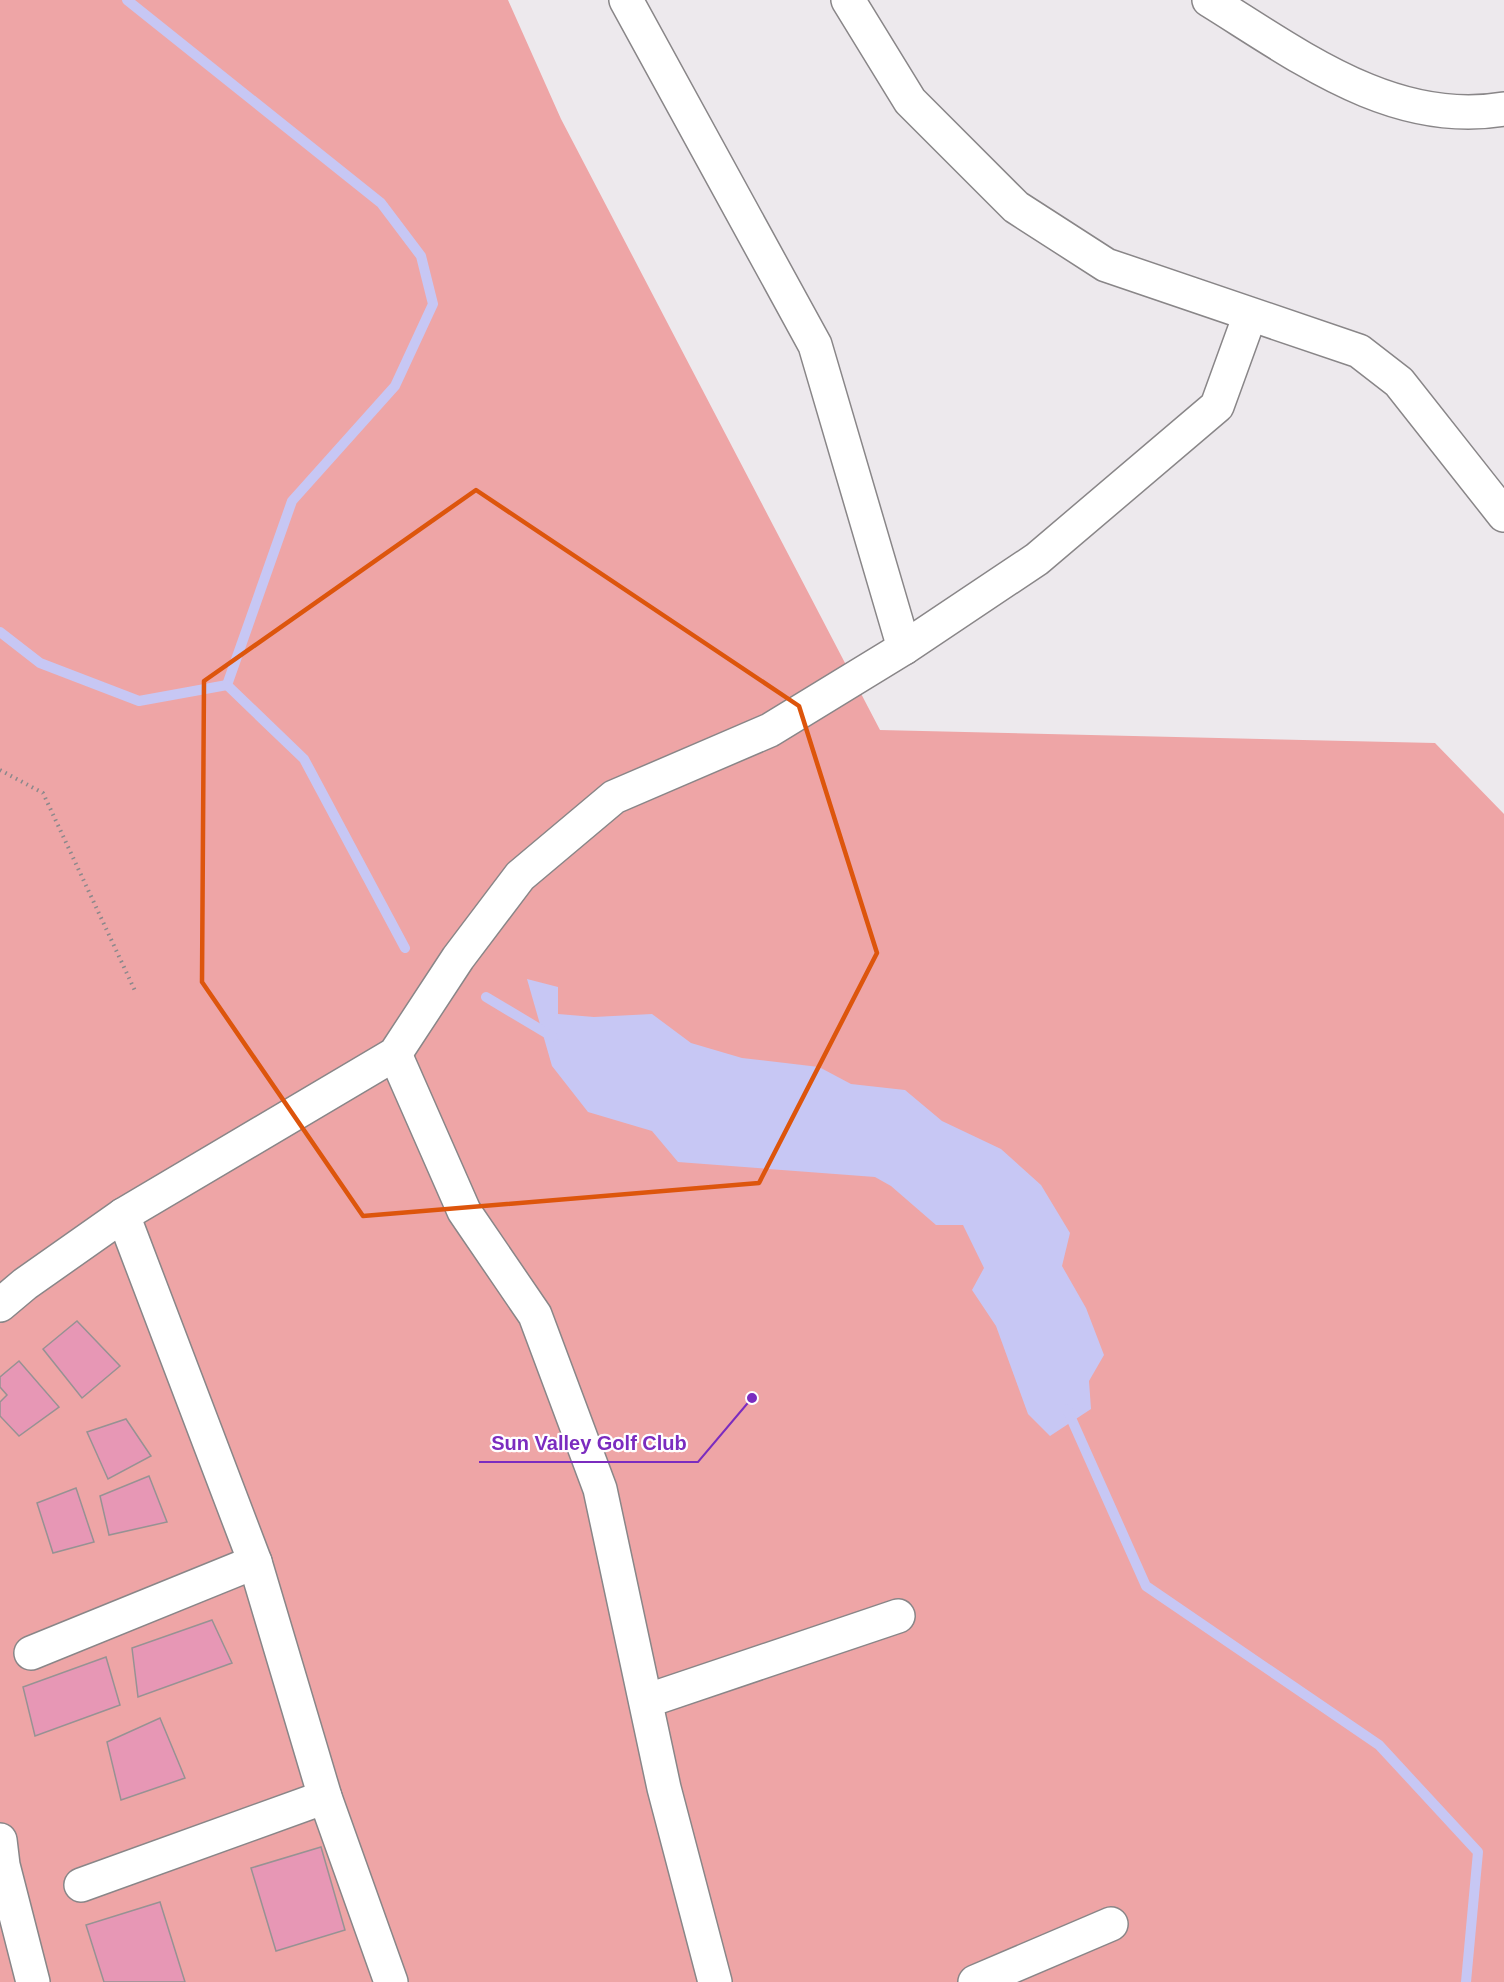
<svg xmlns="http://www.w3.org/2000/svg" width="1504" height="1982" viewBox="0 0 1504 1982" font-family="Helvetica,sans-serif">
  <rect width="100%" height="100%" fill="#ede9ed"/>
  <polygon fill="#eea5a6" points="0,0 508,0 561,119 880,730 1435,743 1504,814 1504,1982 0,1982"/>
  <polygon fill="#c7c7f4" points="527,979 558,987 558,1014 594,1017 652,1014 691,1043 742,1058 819,1067 851,1084 905,1090 942,1121 1001,1149 1041,1185 1070,1233 1062,1266 1086,1308 1104,1355 1089,1381 1091,1409 1050,1436 1028,1414 996,1326 972,1290 984,1268 963,1225 936,1225 891,1186 875,1177 678,1162 652,1131 588,1112 552,1066"/>
  <g fill="none" stroke-linecap="round" stroke-linejoin="round">
    <g stroke="#c7c7f4" stroke-width="10">
      <polyline points="127,0 381,203 421,256 433,304 395,386 292,501 227,685"/>
      <polyline points="0,632 40,663 139,701 227,685"/>
      <polyline points="227,685 304,759 405,948"/>
      <polyline points="486,997 553,1037"/>
      <polyline points="1067,1409 1146,1586 1379,1745 1478,1852 1466,1982"/>
    </g>
  </g>
  <g fill="#e797b5" stroke="#979293" stroke-width="1.5">
    <polygon points="77,1321 120,1366 82,1398 43,1349"/>
    <polygon points="19,1361 59,1407 19,1436 0,1416 0,1402 7,1395 0,1387 0,1377"/>
    <polygon points="126,1419 151,1456 108,1479 87,1432"/>
    <polygon points="149,1476 167,1522 109,1535 100,1496"/>
    <polygon points="76,1488 94,1542 53,1553 37,1503"/>
    <polygon points="212,1620 232,1663 138,1697 132,1648"/>
    <polygon points="106,1657 120,1705 35,1736 23,1687"/>
    <polygon points="160,1718 185,1778 121,1800 107,1742"/>
    <polygon points="321,1847 345,1930 276,1951 251,1868"/>
    <polygon points="160,1902 185,1982 104,1982 86,1925"/>
  </g>
  <g fill="none" stroke-linecap="round" stroke-linejoin="round">
    <g stroke="#898688" stroke-width="36">
      <g id="minor">
        <polyline points="626,0 815,345 904,648"/>
        <polyline points="848,0 910,101 1016,207 1106,265 1359,351 1399,382 1504,515"/>
        <path d="M1209,0C1298,55 1393,128 1504,109"/>
        <polyline points="395,1054 464,1211 535,1315 600,1489 664,1788 715,1982"/>
        <polyline points="123,1215 255,1562 325,1797 391,1982"/>
        <polyline points="0,1305 25,1284 123,1215 395,1054 458,958 520,876 614,797 770,730 904,648 1037,559 1217,406 1250,315"/>
        <polyline points="31,1653 255,1562"/>
        <polyline points="646,1701 898,1616"/>
        <polyline points="0,1840 3,1865 33,1982"/>
        <polyline points="81,1885 325,1797"/>
        <polyline points="975,1982 1111,1924"/>
      </g>
    </g>
    <polyline stroke="#8b888b" stroke-width="4" stroke-dasharray="1.5 4.5" stroke-linecap="butt" points="0,770 43,793 136,993"/>
    <use href="#minor" stroke="#fff" stroke-width="33"/>
  </g>
  <path fill="none" stroke="#dd550c" stroke-width="4.5" stroke-linejoin="round" d="M476,490L799,706L877,953L759,1183L363,1216L202,982L204,681Z"/>
  <path fill="none" stroke="#7b2cbf" stroke-width="2" d="M752 1398L698 1462H479"/>
  <circle fill="#7b2cbf" stroke="#fff" stroke-width="2" cx="752" cy="1398" r="6"/>
  <g font-size="20" text-anchor="middle" font-weight="bold" fill="#7b2cbf" stroke="#fff" stroke-width="4.5" stroke-linejoin="round" paint-order="stroke">
    <text x="589" y="1450">Sun Valley Golf Club</text>
  </g>
</svg>
